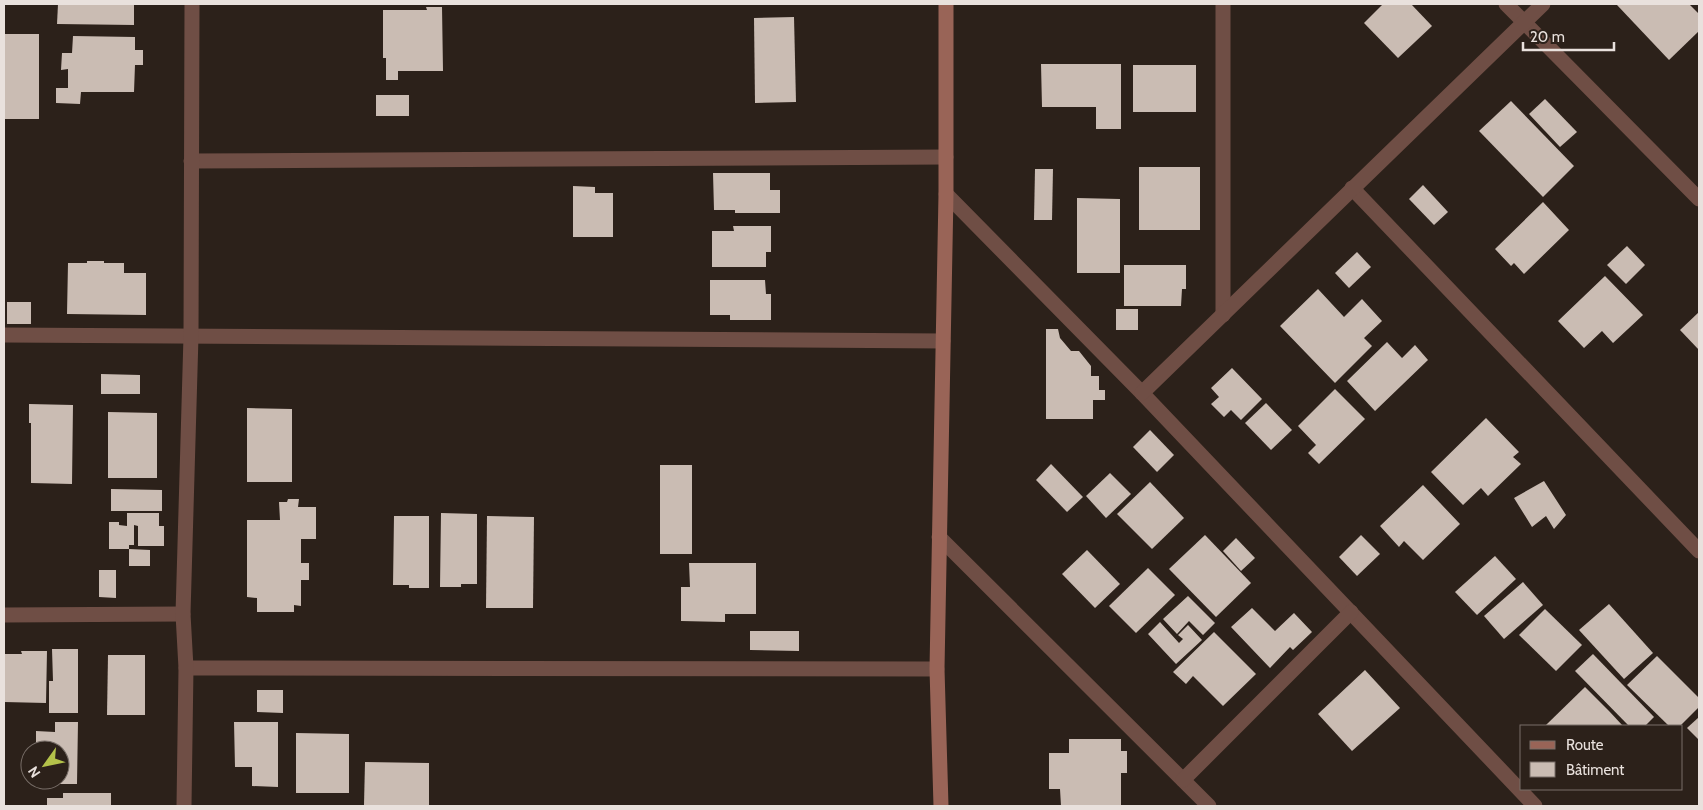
<svg xmlns="http://www.w3.org/2000/svg" width="1703" height="810" viewBox="0 0 1703 810" font-family="Cabin,sans-serif">
  <rect width="100%" height="100%" fill="#2c211a"/>
  <g fill="#cabcb3">
    <polygon points="58,4 134,4 134,25 57,24"/>
    <polygon points="1383,4 1411,4 1432,26 1398,58 1364,23"/>
    <polygon points="1619,4 1689,4 1699,14 1699,31 1669,60 1617,5"/>
    <polygon points="426,7 442,7 443,71 398,71 398,80 386,80 386,58 383,58 383,10 427,10"/>
    <polygon points="794,17 796,102 755,103 754,18"/>
    <rect x="4" y="34" width="35" height="85"/>
    <polygon points="73,36 135,37 135,50 143,50 143,65 135,65 134,92 81,92 80,104 56,103 56,88 68,88 68,69 61,70 62,53 72,53"/>
    <polygon points="1041,64 1121,64 1121,129 1096,129 1096,107 1042,107"/>
    <rect x="1133" y="65" width="63" height="47"/>
    <rect x="376" y="95" width="33" height="21"/>
    <polygon points="1545,99 1577,132 1560,147 1529,114"/>
    <polygon points="1511,101 1574,166 1543,197 1479,131"/>
    <rect x="1139" y="167" width="61" height="63"/>
    <polygon points="1035,169 1053,169 1052,220 1034,220"/>
    <polygon points="713,173 770,173 770,190 780,190 780,213 735,213 735,210 714,210"/>
    <polygon points="1423,185 1448,212 1434,225 1409,199"/>
    <polygon points="573,186 595,187 595,193 613,193 613,237 573,237"/>
    <polygon points="1077,198 1120,199 1120,273 1077,273"/>
    <polygon points="1543,202 1569,230 1524,274 1514,263 1511,266 1495,249"/>
    <polygon points="733,226 771,226 771,252 766,252 766,267 712,267 712,231 734,231"/>
    <polygon points="1627,246 1645,265 1626,284 1607,265"/>
    <polygon points="1357,252 1371,267 1349,288 1335,273"/>
    <polygon points="87,261 104,261 104,263 124,263 124,273 146,273 146,315 67,314 68,263 87,263"/>
    <polygon points="1124,265 1186,265 1186,289 1182,289 1181,306 1124,306"/>
    <polygon points="1605,276 1643,315 1613,343 1602,331 1584,348 1558,321"/>
    <polygon points="710,280 765,280 766,294 771,294 771,320 730,320 730,315 710,315"/>
    <polygon points="1318,289 1344,317 1362,299 1382,321 1364,338 1372,346 1335,383 1280,326"/>
    <rect x="7" y="302" width="24" height="22"/>
    <rect x="1116" y="309" width="22" height="21"/>
    <polygon points="1699,312 1699,350 1680,330"/>
    <polygon points="1046,329 1058,329 1060,338 1071,351 1079,351 1091,366 1091,376 1099,376 1099,390 1105,390 1105,400 1093,400 1093,419 1046,419"/>
    <polygon points="1387,342 1402,358 1415,345 1428,360 1375,411 1347,381"/>
    <polygon points="1232,368 1262,399 1241,420 1231,410 1224,417 1211,404 1219,397 1211,388"/>
    <polygon points="101,374 140,375 140,394 101,394"/>
    <polygon points="1335,389 1365,419 1319,464 1308,453 1316,445 1298,426"/>
    <polygon points="1266,403 1292,430 1271,450 1245,423"/>
    <polygon points="29,404 73,405 72,484 31,483 31,423 29,423"/>
    <polygon points="247,408 292,409 292,482 247,482"/>
    <polygon points="108,412 157,413 157,478 108,478"/>
    <polygon points="1486,418 1519,452 1513,457 1521,464 1488,496 1481,488 1463,505 1431,472"/>
    <polygon points="1150,430 1174,455 1157,472 1133,447"/>
    <polygon points="1051,464 1083,497 1067,512 1036,480"/>
    <rect x="660" y="465" width="32" height="89"/>
    <polygon points="1110,473 1131,494 1106,518 1086,496"/>
    <polygon points="1544,481 1566,515 1554,529 1546,516 1532,527 1514,498"/>
    <polygon points="1150,482 1184,518 1152,549 1117,514"/>
    <polygon points="1423,485 1460,524 1423,560 1404,541 1399,547 1380,526"/>
    <polygon points="111,489 162,490 162,511 111,511"/>
    <polygon points="288,499 299,499 298,507 316,507 316,539 301,539 301,563 309,563 309,580 301,580 301,606 294,605 294,612 257,612 257,598 247,597 247,520 280,520 279,502 287,502"/>
    <polygon points="127,513 159,513 159,526 164,526 164,546 138,546 138,526 134,525 134,545 129,545 129,549 109,549 109,522 119,522 119,525 127,526"/>
    <polygon points="441,513 477,514 477,584 461,584 461,587 440,587"/>
    <polygon points="394,516 429,516 429,588 409,588 409,585 393,585"/>
    <polygon points="487,516 534,517 533,608 486,608"/>
    <polygon points="1205,535 1251,583 1216,617 1169,569"/>
    <polygon points="1361,535 1380,554 1357,576 1339,557"/>
    <polygon points="1236,538 1255,558 1241,571 1223,551"/>
    <polygon points="129,549 150,550 150,566 129,566"/>
    <polygon points="1087,550 1120,584 1095,608 1062,574"/>
    <polygon points="1495,556 1516,579 1477,615 1455,592"/>
    <polygon points="689,563 756,563 756,614 725,614 725,622 681,621 681,587 690,587"/>
    <polygon points="1148,568 1175,595 1136,633 1109,606"/>
    <polygon points="99,570 116,570 116,598 99,597"/>
    <polygon points="1523,582 1543,605 1504,639 1484,616"/>
    <polygon points="1188,596 1215,623 1203,635 1189,621 1177,634 1163,619"/>
    <polygon points="1609,604 1653,653 1624,679 1579,630"/>
    <polygon points="1252,608 1275,631 1294,613 1312,632 1293,650 1290,647 1270,668 1231,627"/>
    <polygon points="1545,609 1582,645 1556,671 1519,635"/>
    <polygon points="1160,622 1179,643 1183,639 1178,635 1188,625 1202,640 1176,664 1148,634"/>
    <polygon points="750,631 799,631 799,651 750,650"/>
    <polygon points="1214,632 1256,674 1223,706 1193,676 1186,684 1173,672"/>
    <polygon points="52,649 78,649 78,713 49,713 49,681 53,681"/>
    <polygon points="21,651 47,651 46,703 4,702 4,654 22,654"/>
    <polygon points="1593,654 1654,717 1645,726 1629,726 1575,671"/>
    <polygon points="108,655 145,655 145,715 107,715"/>
    <polygon points="1657,656 1699,698 1699,707 1680,726 1669,726 1627,685"/>
    <polygon points="1365,670 1400,708 1352,751 1318,714"/>
    <polygon points="1585,687 1609,711 1623,726 1547,726 1546,725"/>
    <polygon points="257,690 283,690 283,713 257,712"/>
    <polygon points="1699,717 1699,740 1687,728"/>
    <polygon points="55,722 78,722 77,784 36,784 36,780 60,780 60,750 36,750 36,731 55,732"/>
    <polygon points="234,722 278,722 278,787 252,786 252,767 235,767"/>
    <polygon points="296,733 349,734 349,793 296,793"/>
    <polygon points="1069,739 1121,739 1121,751 1127,751 1127,773 1121,773 1121,806 1061,806 1060,789 1049,789 1049,753 1069,753"/>
    <polygon points="365,762 429,763 429,805 364,805"/>
    <polygon points="63,793 111,793 111,806 47,806 47,798 63,798"/>
  </g>
  <g fill="none" stroke-linecap="round" stroke-linejoin="round">
    <g stroke="#6f4e45" stroke-width="15">
      <polyline points="1223,4 1223,315"/>
      <polyline points="1506,4 1699,199"/>
      <polyline points="191,161 946,157"/>
      <polyline points="1352,188 1699,551"/>
      <polyline points="946,194 1142,393 1535,806"/>
      <polyline points="4,335 943,341"/>
      <polyline points="1142,393 1543,4"/>
      <polyline points="939,537 1209,806"/>
      <polyline points="4,615 183,614"/>
      <polyline points="186,668 937,669"/>
      <polyline points="1183,780 1351,612"/>
      <polyline points="184,806 186,668 183,614 191,336 192,4"/>
    </g>
    <polyline stroke="#996457" stroke-width="15" points="941,806 937,669 946,194 946,4"/>
  </g>
  <rect width="1703" height="810" fill="none" stroke="#e9e1dd" stroke-width="10"/>
  <rect x="1520" y="725" width="162" height="65" fill="#2c211a" stroke="#786e68"/>
  <rect x="1530" y="741" width="25" height="8" fill="#996457" stroke="#786e68"/>
  <text x="1566" y="750" font-size="15" fill="#e9e1dd">Route</text>
  <rect x="1530" y="762" width="25" height="15" fill="#cabcb3" stroke="#786e68"/>
  <text x="1566" y="775" font-size="15" fill="#e9e1dd">Bâtiment</text>
  <g transform="translate(45 765) rotate(237)"><circle r="24" fill="#2c211a" stroke="#786e68"/>
  <path d="M0-4L9 19L0 12L-9 19Z" fill="#b4c24a"/>
  <text y="-8" font-size="14" font-weight="bold" text-anchor="middle" fill="#e9e1dd">N</text>
  </g>
  <path d="M1523 42v8h91v-8" fill="none" stroke="#e9e1dd" stroke-width="2.5"/>
  <text x="1530" y="42" font-size="15" fill="#e9e1dd" stroke="#2c211a" stroke-width="4" paint-order="stroke">20 m</text>
</svg>
